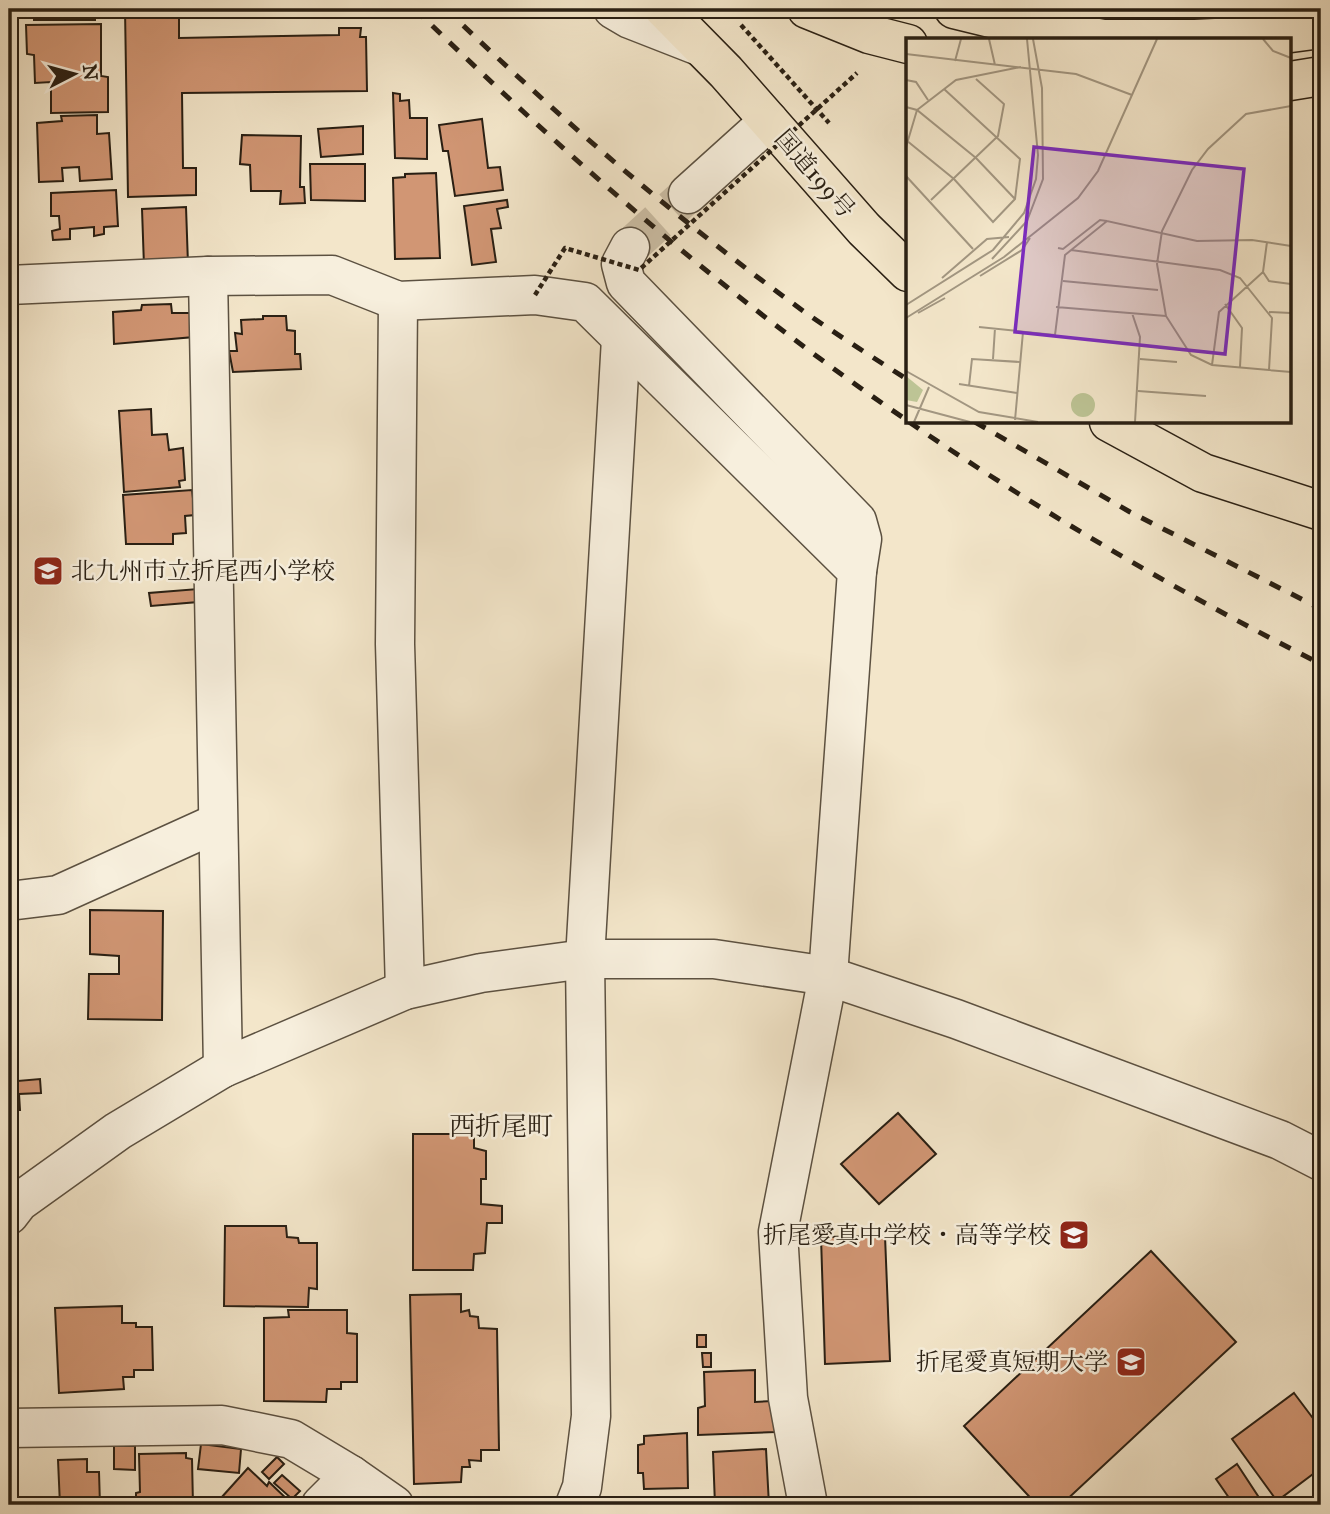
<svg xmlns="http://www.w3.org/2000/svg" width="1330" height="1514" viewBox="0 0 1330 1514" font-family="'IM FELL Great Primer','Noto Serif JP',serif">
  <rect width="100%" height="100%" fill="#f3e6ca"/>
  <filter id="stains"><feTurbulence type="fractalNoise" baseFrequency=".00286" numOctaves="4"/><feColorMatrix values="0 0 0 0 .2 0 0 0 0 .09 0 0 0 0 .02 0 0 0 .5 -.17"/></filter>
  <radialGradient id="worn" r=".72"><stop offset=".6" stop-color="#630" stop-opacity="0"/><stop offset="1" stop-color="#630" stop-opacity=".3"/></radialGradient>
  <g fill="#d19674" stroke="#291f13" stroke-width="2">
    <rect x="34" y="9" width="61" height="11"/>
    <polygon points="125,9 179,9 179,38 339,35 339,28 361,28 360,37 366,37 367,91 182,93 183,168 196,168 196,195 128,197"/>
    <polygon points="101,24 101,76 108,77 108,112 51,113 51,82 35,83 34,55 27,54 26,25"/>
    <polygon points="393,93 400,94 400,101 409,100 410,118 427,118 427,159 395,158"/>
    <polygon points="97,115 97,134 109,133 112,179 80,181 79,167 62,168 63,181 39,182 37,123 62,121 61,116"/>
    <polygon points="482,119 488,168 500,167 503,190 455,196 448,151 443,151 439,125"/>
    <polygon points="363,126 363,154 321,157 318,129"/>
    <polygon points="242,135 301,136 300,187 304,187 305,203 280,204 281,191 251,191 250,165 240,164"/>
    <polygon points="310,164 365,164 365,201 311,200"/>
    <polygon points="436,173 440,258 395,259 393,178 405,177 405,174"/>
    <polygon points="116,190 118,226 104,227 104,234 94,236 94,227 70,229 70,239 53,240 52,231 60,229 59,216 51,216 51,193"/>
    <polygon points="507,200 508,207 497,209 501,228 491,229 496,262 472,265 464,206"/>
    <polygon points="186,207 188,264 144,266 142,209"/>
    <polygon points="171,304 172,313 192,313 194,337 114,344 113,312 141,310 142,305"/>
    <polygon points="263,316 286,316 287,330 295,331 295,354 300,354 301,369 233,372 229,351 237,351 235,333 242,334 241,320 263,319"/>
    <polygon points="151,409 152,435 167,434 169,450 183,448 185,480 179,481 180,487 124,492 119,411"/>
    <polygon points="192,490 195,515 185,516 186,533 173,534 173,544 126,544 123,495"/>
    <polygon points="198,589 198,602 151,606 149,593"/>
    <polygon points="90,910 163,911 162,1020 88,1019 89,974 119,974 119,956 90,954"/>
    <polygon points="9,1069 17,1070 18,1081 40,1079 41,1093 19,1094 20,1110 9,1110"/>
    <polygon points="898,1113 936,1154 879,1204 841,1164"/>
    <polygon points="413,1134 474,1134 474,1148 486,1151 486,1179 481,1179 481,1204 502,1206 502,1223 487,1223 485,1253 474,1254 473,1270 413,1270"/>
    <polygon points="225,1226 286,1226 287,1237 298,1238 299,1243 317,1243 317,1289 309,1288 308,1307 224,1306"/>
    <polygon points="885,1236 890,1361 825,1364 821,1237"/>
    <polygon points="1151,1251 1236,1342 1061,1505 1037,1505 964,1426"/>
    <polygon points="461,1294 461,1312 469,1310 470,1316 478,1317 479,1328 497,1329 499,1450 481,1450 481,1461 469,1460 470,1467 462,1467 461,1482 414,1484 410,1295"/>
    <polygon points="122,1306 122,1323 136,1323 136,1327 152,1327 153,1370 134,1370 134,1377 123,1377 124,1389 59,1393 55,1308"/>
    <polygon points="288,1310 347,1310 347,1333 357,1334 357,1382 341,1382 341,1389 327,1389 326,1402 264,1401 264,1318 289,1317"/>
    <rect x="697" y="1335" width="9" height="12"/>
    <polygon points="702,1353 711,1353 711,1367 703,1367"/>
    <polygon points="755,1370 755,1402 773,1401 775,1432 698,1435 698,1408 705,1406 704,1372"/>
    <polygon points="1294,1393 1321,1429 1321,1468 1277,1501 1232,1439"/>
    <polygon points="687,1433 688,1488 644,1489 643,1473 638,1473 638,1445 644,1444 644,1436"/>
    <polygon points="201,1444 241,1449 239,1473 198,1469"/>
    <polygon points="114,1446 135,1446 135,1470 114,1469"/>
    <polygon points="766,1449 769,1505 715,1505 713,1452"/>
    <polygon points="186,1453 186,1458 192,1459 193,1505 136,1505 136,1493 140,1492 139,1454"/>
    <polygon points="277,1457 284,1464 269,1479 262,1472"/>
    <polygon points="87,1459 87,1472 99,1472 100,1505 60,1505 58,1460"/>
    <polygon points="1237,1464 1258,1496 1244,1505 1234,1505 1216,1479"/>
    <polygon points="248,1468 267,1486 269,1482 291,1503 289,1505 225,1505 227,1503 221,1498"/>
    <polygon points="282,1475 300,1491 292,1499 274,1483"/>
  </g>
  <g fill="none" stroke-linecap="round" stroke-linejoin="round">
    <polyline stroke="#cbbea5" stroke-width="38" stroke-dasharray="38 19" stroke-linecap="butt" points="630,247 688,194"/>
    <g stroke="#5c5141" stroke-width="41">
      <g id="minor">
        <polyline points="613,9 630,19 699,46"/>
        <polyline points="688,194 769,121"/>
        <polyline points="630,247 621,264 626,283 857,521 862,539 857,571"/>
        <polyline points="208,276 223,1068"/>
        <polyline points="9,285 208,276 332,275 398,301 535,295 585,302 857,571 828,976 778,1232 788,1398 808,1505"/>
        <polyline points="398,301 395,644 405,990"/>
        <polyline points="9,901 58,895 217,823"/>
        <polyline points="9,1215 19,1202 118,1131 223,1068 405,990 481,973 585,959 714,959 828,976 956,1019 1280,1140 1321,1161"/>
        <polyline points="9,1428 222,1425 291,1439 351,1475 394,1505"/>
        <polyline points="321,1505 351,1475"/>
        <polyline points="575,1505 582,1487 591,1416 585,959 621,339"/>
      </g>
    </g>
    <g stroke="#291f13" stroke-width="41">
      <g id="highway">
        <polyline points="664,9 726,72 864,229 908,272"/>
        <polyline points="807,9 869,34 908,44"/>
        <polyline points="954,9 999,20 1103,39 1195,39 1276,35 1321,29"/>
        <polyline points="1290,81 1321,76"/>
        <polyline points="1109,422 1203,473 1321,511"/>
      </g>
    </g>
    <polyline stroke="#291f13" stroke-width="4.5" stroke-dasharray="5 3.5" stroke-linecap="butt" points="741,25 829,123"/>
    <use href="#minor" stroke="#f7efdd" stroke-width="38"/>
    <use href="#highway" stroke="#f3e6ca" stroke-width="38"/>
    <g stroke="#291f13" stroke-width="5" stroke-dasharray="12 12" stroke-linecap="butt">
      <path d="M415,9C569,159 730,300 908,421"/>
      <path d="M446,9C559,118 679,221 806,313C839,336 874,358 908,380"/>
      <path d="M909,422C1041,512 1178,592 1321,664"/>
      <polyline points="975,422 1130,512 1321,609"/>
      <polyline points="1316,884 1321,884"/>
      <polyline points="1315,910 1321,910"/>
    </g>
    <polyline stroke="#291f13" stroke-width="4.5" stroke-dasharray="5 3.5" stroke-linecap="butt" points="535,295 565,248 639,270 857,73"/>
  </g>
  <defs>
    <g id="school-square" transform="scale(1.575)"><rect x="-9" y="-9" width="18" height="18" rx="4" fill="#8f2418" stroke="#f7efdd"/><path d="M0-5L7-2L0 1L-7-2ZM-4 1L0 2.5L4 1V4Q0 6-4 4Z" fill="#fff"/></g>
    <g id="university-square" transform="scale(1.575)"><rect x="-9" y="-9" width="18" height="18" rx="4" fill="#8f2418" stroke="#f7efdd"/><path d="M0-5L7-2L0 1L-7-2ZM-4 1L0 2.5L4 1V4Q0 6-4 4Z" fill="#fff"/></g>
  </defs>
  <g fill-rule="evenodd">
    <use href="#school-square" x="48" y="571"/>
    <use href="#school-square" x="1074" y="1235"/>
    <use href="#university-square" x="1131" y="1362"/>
  </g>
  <g text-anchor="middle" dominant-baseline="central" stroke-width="5" stroke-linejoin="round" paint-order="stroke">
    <g font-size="24" fill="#291f13" stroke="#f7efdd">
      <text transform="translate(815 174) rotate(49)">国道199号</text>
    </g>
    <g font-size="24" fill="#291f13" stroke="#f7efdd" text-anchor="end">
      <text x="71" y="571" text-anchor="start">北九州市立折尾西小学校</text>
      <text x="1051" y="1235">折尾愛真中学校・高等学校</text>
      <text x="1108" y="1362">折尾愛真短期大学</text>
    </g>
    <g font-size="26" fill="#291f13" stroke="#f7efdd">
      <text x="501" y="1126">西折尾町</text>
    </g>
  </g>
  <g transform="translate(906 38)">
    <rect width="385" height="385" fill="#f3e6ca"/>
    <path d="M0,338L17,352L11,364L0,362ZM165 367a12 12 0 1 1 24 0a12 12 0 1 1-24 0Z" fill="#bdc495"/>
    <path fill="none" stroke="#a29681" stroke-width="2" d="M83,1L89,27M357,1L367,13L385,20M0,16L170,36L226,57M49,23L55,1M0,42L10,44L22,62M385,68L340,76L302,111L286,132L256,193L251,226L260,278L285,317L306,327L385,334M0,69L11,72L70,120L109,161M0,102L48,141L87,184L109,161L114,121L38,51M0,109L11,72L50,42L115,29M0,138L67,211M25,162L92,98L98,66L70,41M152,210L157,211L194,182L201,183M165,212L314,232L334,240L366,280L363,332M86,221L121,183L137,141L136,50L127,1M357,234L363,243L385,246M74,238L116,212L124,200M36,240L81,201L103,199M157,243L252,252M319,266L336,290L334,329M0,267L87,212L118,175L130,141L132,117L121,1M150,269L260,278M363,274L385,275M12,275L39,260M226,275L234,299L229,384M0,280L98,219L172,160L192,133L251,1M73,289L149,297L159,217L201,183L291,203L346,202L385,208M87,321L89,290M234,321L271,324M306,327L313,274L357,234L361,204M0,333L73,374L132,384M53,346L111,355M63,348L66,321L114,324M232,353L300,358M0,367L64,384M109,382L117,294M8,384L23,349"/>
    <path fill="#7b2cbf" fill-opacity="0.15" stroke="#7b2cbf" stroke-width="3.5" d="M128,109L338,131L319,316L109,294Z"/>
    <rect width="385" height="385" fill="none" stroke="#291f13" stroke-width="3.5"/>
  </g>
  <rect width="1330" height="1514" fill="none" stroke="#f3e6ca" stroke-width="35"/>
  <rect x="10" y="10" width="1309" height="1493" fill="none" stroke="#291f13" stroke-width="3.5"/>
  <rect x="18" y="18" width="1295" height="1479" fill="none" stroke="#291f13" stroke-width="2"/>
  <g transform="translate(74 74) rotate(84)" stroke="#f7efdd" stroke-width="5" paint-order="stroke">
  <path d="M0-5L12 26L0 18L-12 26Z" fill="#291f13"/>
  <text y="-10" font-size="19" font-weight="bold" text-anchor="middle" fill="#291f13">N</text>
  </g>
  <rect width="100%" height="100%" filter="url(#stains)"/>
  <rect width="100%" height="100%" fill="url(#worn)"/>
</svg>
